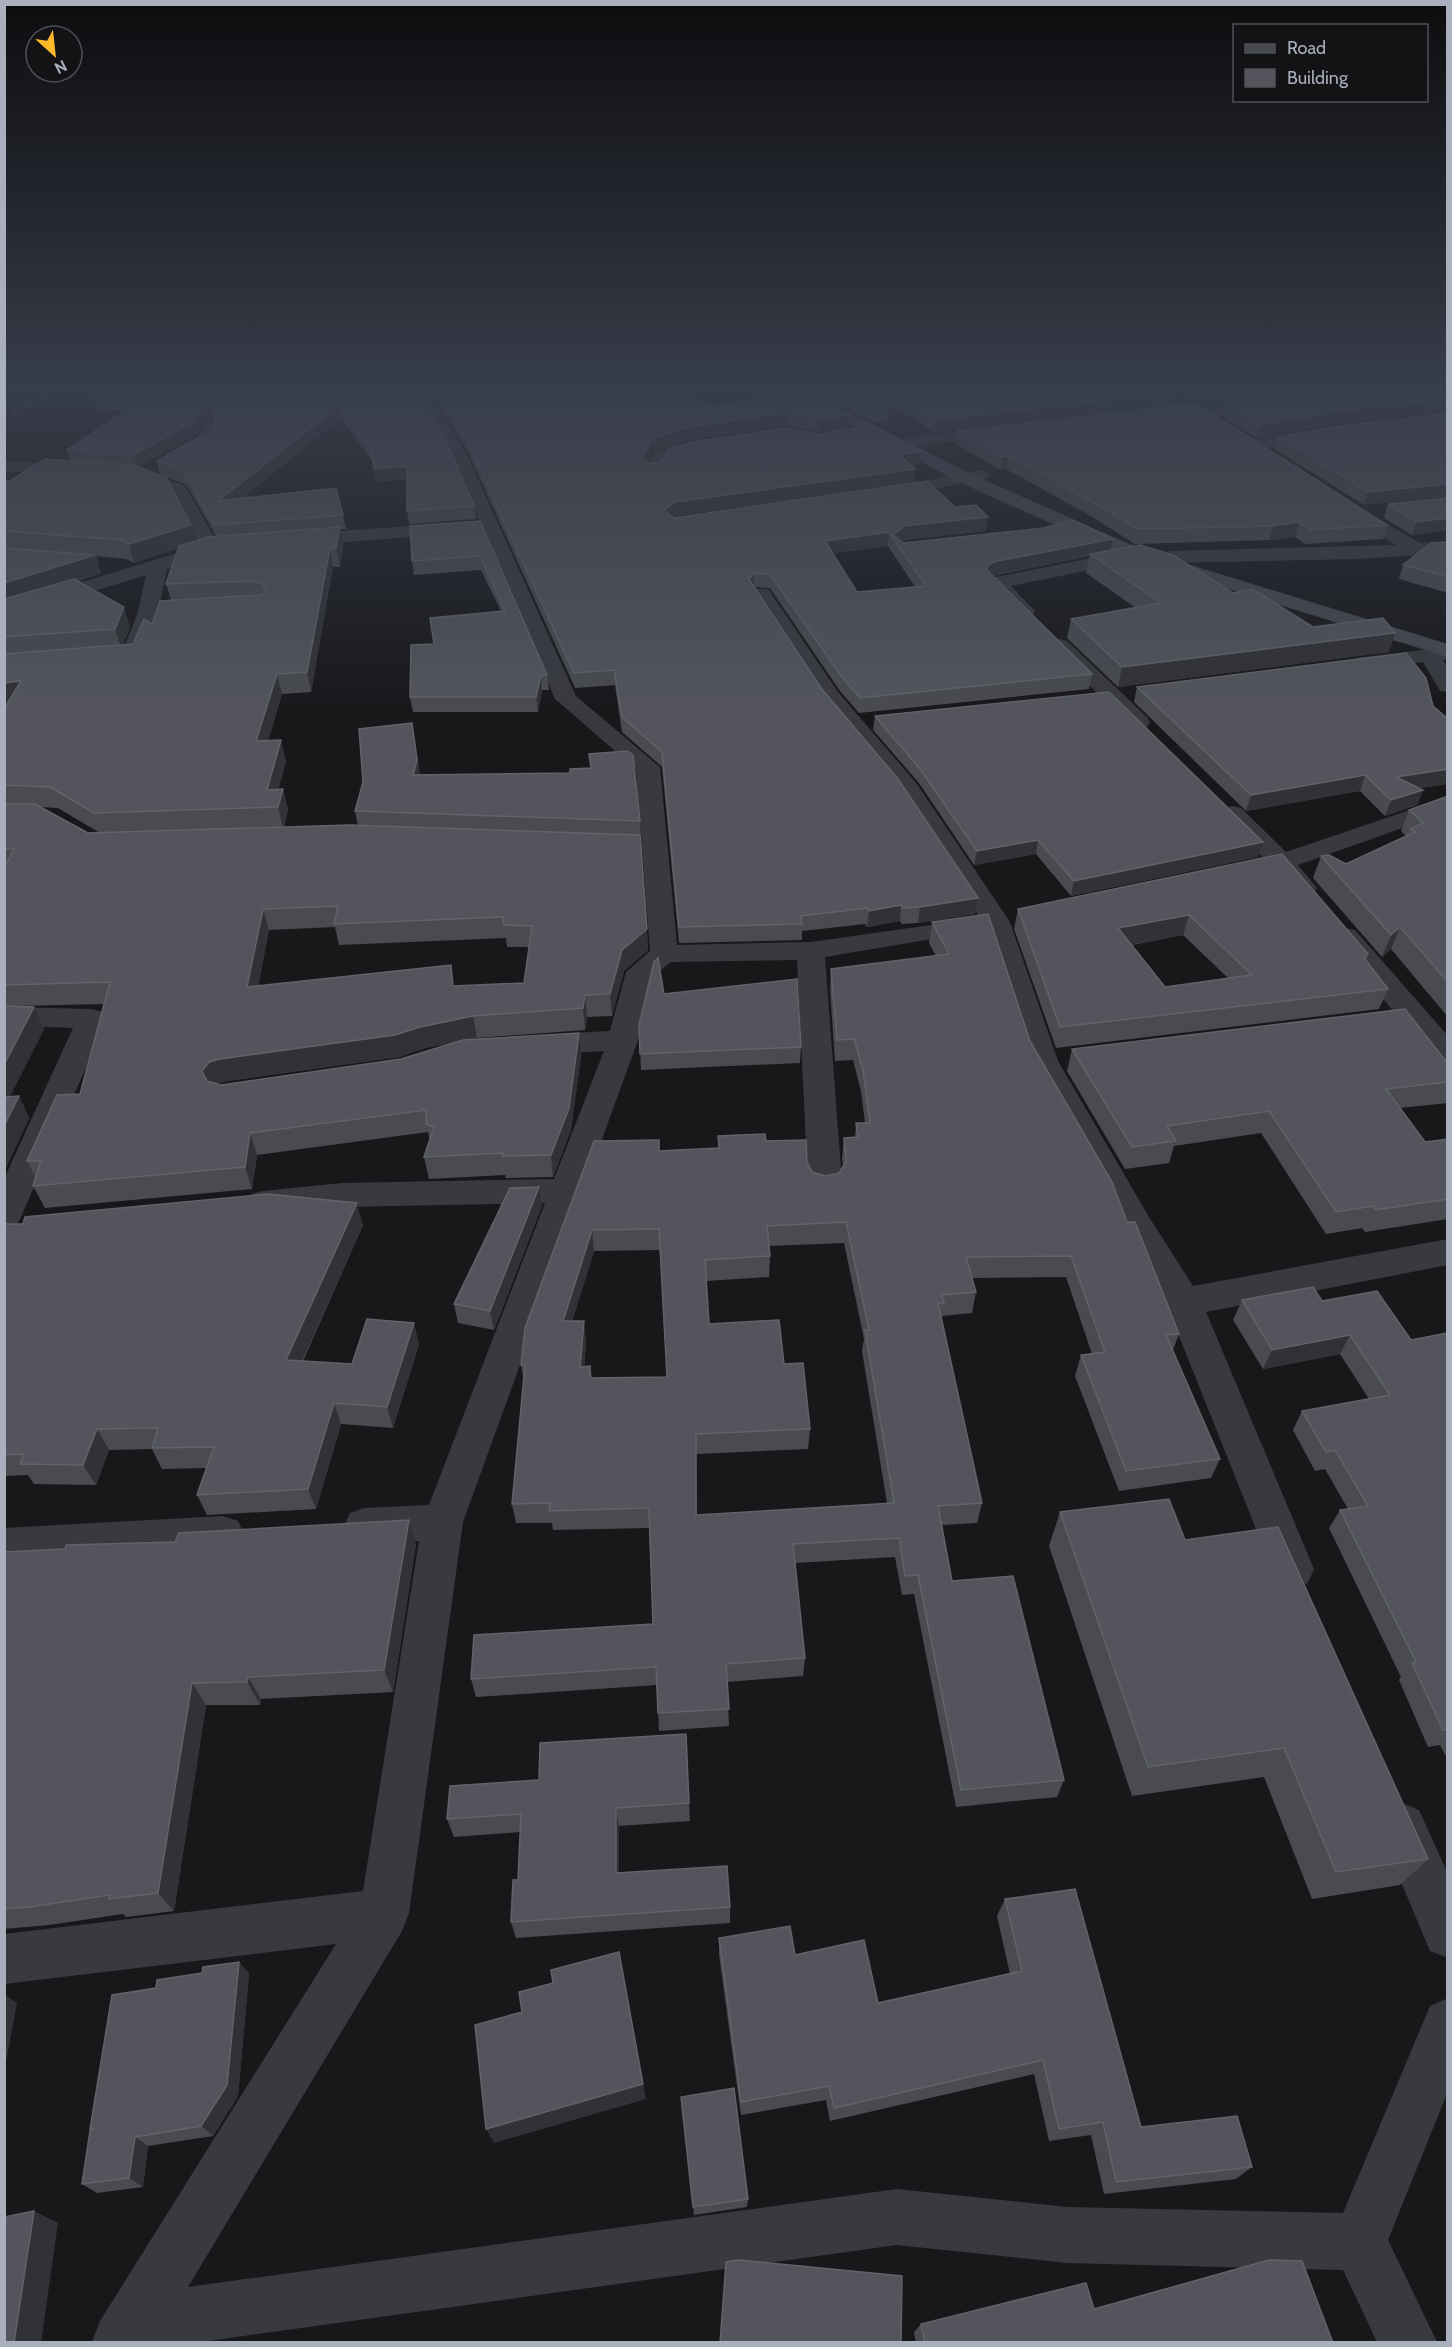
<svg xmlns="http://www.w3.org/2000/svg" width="1452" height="2347" viewBox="0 0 1452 2347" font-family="Cabin,sans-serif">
  <rect width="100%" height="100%" fill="#18181b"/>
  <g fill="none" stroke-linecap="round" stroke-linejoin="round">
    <g fill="#393a40" fill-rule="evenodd">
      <polygon points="409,385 425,385 466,453 576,696 660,767 677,945 811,942 980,918 898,793 822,701 751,593 754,589 768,589 838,692 917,784 1010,922 1058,1061 1149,1217 1193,1286 1448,1239 1448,1265 1206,1312 1314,1569 1308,1583 1293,1588 1278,1583 1272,1569 1167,1306 1028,1061 985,930 825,957 842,1183 837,1192 825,1195 813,1192 808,1183 797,960 671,962 653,976 638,1040 463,1522 409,1913 402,1931 188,2287 897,2189 1067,2207 1343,2213 1430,2006 1448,1998 1448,2091 1388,2240 1437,2342 1377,2342 1343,2270 1067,2263 897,2245 201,2342 92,2342 100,2321 336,1944 4,1984 4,1934 363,1891 419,1541 364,1544 350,1539 344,1526 350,1513 364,1508 429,1505 545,1203 342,1207 263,1215 251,1212 246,1203 251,1194 263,1191 342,1183 554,1179 604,1051 535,1055 524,1052 520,1045 524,1038 535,1035 610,1031 626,972 650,951 636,769 555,699 450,453"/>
      <polygon points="1266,399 1272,401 1274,404 1272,407 1162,420 1154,415 1162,410"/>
      <polygon points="212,420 220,425 210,443 179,461 167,461 165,457 167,453 198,436 206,422"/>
      <polygon points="1000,426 1008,431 1006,434 910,447 902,442 910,437"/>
      <polygon points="1321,429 1327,431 1329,434 1327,437 1251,451 1243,446 1251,441"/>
      <polygon points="707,439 715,444 713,448 668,459 659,474 653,475 644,470 655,452"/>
      <polygon points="4,461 77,466 86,471 77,476 4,471"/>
      <polygon points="141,470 185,486 217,542 225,543 227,547 225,551 167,569 158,612 139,661 118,661 115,656 123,650 138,612 146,575 4,619 4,606 200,546 172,493 139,480 123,479 120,475 123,471"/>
      <polygon points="980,470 986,471 989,475 986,479 888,498 879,493 888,488"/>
      <polygon points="1349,502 1420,543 1448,541 1448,553 1358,559 1169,563 1159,557 1169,551 1396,545 1343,511 1340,507"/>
      <polygon points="454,523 461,525 463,529 461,533 296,546 287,540 296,534"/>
      <polygon points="1132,550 1142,556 1139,560 1011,586 1035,611 1032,615 1018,615 986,583 989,579 996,577"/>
      <polygon points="1060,639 1067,641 1147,717 1150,722 1147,727 1131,727 1049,645 1053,641"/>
      <polygon points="1448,647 1448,659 1443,660 1448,668 1448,692 1440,691 1423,662 1364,669 1356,668 1353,663 1356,658 1364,657"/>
      <path d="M1448,797V812L1298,865L1317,888L1313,894C1294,899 1287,885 1276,871L1263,874L1254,872L1250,866L1254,860L1263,858L1220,813L1223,808L1232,806L1241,808L1286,852Z"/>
      <polygon points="1345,928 1355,930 1448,1036 1448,1066 1437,1063 1335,942 1331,936 1335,930"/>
      <polygon points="4,1007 92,1009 102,1012 107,1019 21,1217 16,1226 4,1229 4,1179 73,1028 4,1025"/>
      <polygon points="223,1516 238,1521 244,1534 238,1547 223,1552 4,1566 4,1528"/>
      <polygon points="1402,1803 1419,1810 1448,1874 1448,1958 1430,1951 1378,1827 1385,1810"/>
    </g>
    <polygon fill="#464950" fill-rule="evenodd" points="775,385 795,385 971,474 1145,551 1448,644 1448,657 1131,559 959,482"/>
    <g stroke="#4b4e55" stroke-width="4">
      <polyline id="rail" points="4,418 62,385"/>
    </g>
    <use href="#rail" stroke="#131316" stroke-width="2" stroke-dasharray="8" stroke-linecap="butt"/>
  </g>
  <g fill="#494b50" fill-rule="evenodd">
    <path d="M412,385L474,506L476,519L409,524L407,511V479L376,482L372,460L341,418L241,499L343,515L346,529H340L343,545L340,567H333L311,692L282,694L268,741L286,761L278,790L283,789L288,810L284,827L358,826L355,811L412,723L420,775L640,821L648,950L624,971L612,1016L587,1017L585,1030L477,1038L463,1040L581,1055L571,1130L553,1177L506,1178L505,1175L429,1179L424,1157L430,1141L428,1132L257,1155L252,1189L45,1208L33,1186L36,1178L27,1161L80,1094L104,1004L15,1006L34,1007L44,1029L10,1096H19L29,1118L4,1172V709L8,703H4V481H10L70,461L67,450L124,411L96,409L92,397ZM213,418L215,420L209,432L157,461L160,474L187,485L216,536L195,541L138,467L196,434L204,421ZM178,548L166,584L171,600L152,624L133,644L123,645L130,627L78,581L101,573L96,556L126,559L134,563ZM40,807L58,808L100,833H88ZM335,927L339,945L506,938L507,947H529L524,983L454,986H258L269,930ZM462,1041L401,1059L221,1085L216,1084L228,1081L399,1057L425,1048Z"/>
    <path d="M428,385H673L711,407L850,415V427L818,432L786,426L689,440L653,451L647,461L651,464L922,451L920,464L911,466L914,482L676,516L673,517L674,518L955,507L986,531L903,540L902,541L904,543L1111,550L1233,593L1313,627L1395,633L1389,652L1118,687L1067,638L1071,619L1136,608L1086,573L1089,556L992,576L1092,674L1089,689L859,713L840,691L770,588L754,587L821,688L978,898L975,914L918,923L902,924L900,921L867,927L865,924L802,931V940L679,943L662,767L622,732L615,685L575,688L468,452ZM888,546L915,587L857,592L833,553Z"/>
    <polygon points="810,385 1157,385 1171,406 935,432 876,397 888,410 887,423 875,423 822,396 823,393"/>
    <polygon points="1162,385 1361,385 1200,403"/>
    <polygon points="1448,385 1448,411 1343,423 1257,438 1221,415 1224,402"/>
    <polygon points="1448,413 1364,505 1275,449 1278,437"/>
    <polygon points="957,431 1387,525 1383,539 1305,544 1295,537 1269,540 1135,544 1091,516 1006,469 1001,470 956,444"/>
    <polygon points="1448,498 1448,530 1412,535 1384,518 1388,504"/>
    <polygon points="480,521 547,675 549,690 542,690 538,712 413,712 410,697 434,644 501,611 481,570 414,575 412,561"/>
    <polygon points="1448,542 1448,593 1399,579 1403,565"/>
    <polygon points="1137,687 1433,706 1448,719 1448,784 1419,788 1423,790 1417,805 1385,816 1360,791 1246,811 1134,702"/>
    <polygon points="875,716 1258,857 1071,896 1036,854 974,865 919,783 873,730"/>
    <polygon points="1448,796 1448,1017 1391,949 1382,957 1313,878 1321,856 1346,864 1406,836 1401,831 1409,810"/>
    <path d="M1282,854L1368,954L1366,960L1388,989L1379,1009L1056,1048L1014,929L1018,909ZM1183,935L1228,978L1165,987L1132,945Z"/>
    <path d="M932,922L1030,1041L1127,1222L1179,1334L1173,1350L1220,1459L1211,1478L1119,1491L1075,1376L1081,1355L1092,1354L1066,1277L972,1278L976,1292L972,1313L942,1316L941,1319L982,1503L977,1523L942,1525L952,1581L1064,1780L1057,1797L956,1807L914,1594L902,1595L895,1557L795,1563L805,1658L803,1676L727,1682L729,1726L659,1731L657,1685L476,1697L471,1679L653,1624L649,1528L553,1530L552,1523H516L512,1504L524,1381L521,1365L594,1141L659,1151L719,1148L718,1136L766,1141L807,1162L812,1172L826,1176L839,1173L843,1167L842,1159L844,1138H855L856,1123H865L861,1091L853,1060L835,1061L830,990L831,969L936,956L929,943ZM844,1243L864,1339L862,1351L887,1503L697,1515L696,1454L808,1449L810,1429L784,1364L709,1324L706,1281L769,1277L770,1256L769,1246ZM660,1250L667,1377L592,1378L590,1366H584L586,1342L572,1321L594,1251Z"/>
    <polygon points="664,994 801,1047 800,1063 641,1070 639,1025"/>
    <polygon points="1072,1049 1448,1064 1448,1103 1400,1108 1425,1142 1448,1139 1448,1219 1365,1232 1362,1228 1326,1234 1261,1133 1174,1146 1169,1163 1125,1169 1067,1071"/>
    <polygon points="542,1206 494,1330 458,1323 454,1304"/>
    <polygon points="4,1224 363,1225 303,1361 352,1364 419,1344 393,1428 341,1424 316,1509 207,1515 197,1495 206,1468 162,1469 152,1449 109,1450 96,1485 34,1484 28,1475 4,1476"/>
    <polygon points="1242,1300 1322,1301 1411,1340 1448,1333 1448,1760 1440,1745 1428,1747 1399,1680 1401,1677 1329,1528 1340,1510 1348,1509 1325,1469 1315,1471 1293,1430 1302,1411 1369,1399 1340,1354 1263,1369 1233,1320"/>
    <polygon points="1060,1512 1185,1540 1428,1859 1400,1885 1312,1899 1264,1777 1132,1796 1049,1546"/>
    <polygon points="416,1544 393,1692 261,1699 260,1705 206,1705 174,1911 126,1917 123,1914 49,1925 4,1929 4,1552"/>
    <polygon points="686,1734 690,1821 619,1826 619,1873 730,1907 730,1923 516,1938 511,1922 518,1880 520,1832 454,1837 447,1819 539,1780"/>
    <polygon points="1005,1899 1141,2127 1252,2167 1236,2179 1104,2194 1091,2135 1049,2141 1034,2074 830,2121 826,2100 741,2115 719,1955 719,1938 795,1955 878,2003 1010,1974 997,1916"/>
    <polygon points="239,1962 249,1974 238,2096 213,2136 148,2146 143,2187 97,2193 82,2184 91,2130 90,2129 156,1988"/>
    <polygon points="681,2097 748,2199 747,2207 694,2215"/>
    <polygon points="1094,2309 1333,2343 916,2343 914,2332 921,2324"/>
  </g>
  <g fill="#313236">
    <polygon points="1256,385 1361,385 1200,403 1203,391"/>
    <polygon points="1174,393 1171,406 935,432 936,420"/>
    <polygon points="1448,399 1448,411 1343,423 1257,438 1261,425 1346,410"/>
    <polygon points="210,406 213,418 204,421 196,434 137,468 134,455 201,409"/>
    <polygon points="339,406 341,418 222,515 218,501"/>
    <polygon points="786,413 786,426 689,440 653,451 642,471 641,458 653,438 689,427"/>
    <polygon points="850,415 850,427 818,432 819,419"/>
    <polygon points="922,451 920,464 899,468 900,455"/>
    <polygon points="1008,456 1006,469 1001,470 1003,457"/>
    <polygon points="407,466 409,479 376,482 374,469"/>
    <polygon points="915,469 914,482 676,516 665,523 664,510 675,502"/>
    <polygon points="1448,484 1448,497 1364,505 1368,492"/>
    <polygon points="988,517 986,531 903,540 897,544 893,535 904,526"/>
    <polygon points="1448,518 1448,530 1412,535 1416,522"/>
    <polygon points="1299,522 1295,537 1269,540 1273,526"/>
    <polygon points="191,525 196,543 134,563 129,544"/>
    <polygon points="340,527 343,545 340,567 336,548"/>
    <polygon points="889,532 888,546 824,554 825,541"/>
    <polygon points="1113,539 1110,552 1090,554 1089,556 995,575 987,578 986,569 989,564 997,561"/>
    <polygon points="330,548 333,567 311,692 307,672"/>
    <polygon points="95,555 101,573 4,603 4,583"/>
    <polygon points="754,573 754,587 749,579"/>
    <polygon points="124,607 130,627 121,648 115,629"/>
    <polygon points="1395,633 1389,652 1118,687 1122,667"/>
    <polygon points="277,674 282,694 262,762 256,741"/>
    <polygon points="541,675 542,690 538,712 536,697"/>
    <polygon points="21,681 28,701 4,703 4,683"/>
    <polygon points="412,723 415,738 420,775 413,775"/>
    <polygon points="281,740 286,761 273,807 267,790"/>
    <polygon points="1448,769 1448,784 1390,793 1396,777"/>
    <polygon points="1365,775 1360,791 1246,811 1251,795"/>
    <polygon points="283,789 288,810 283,828 278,807"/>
    <polygon points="1423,790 1417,805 1385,816 1391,800"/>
    <polygon points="1038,840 1036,854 974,865 977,851"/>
    <polygon points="1263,842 1258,857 1071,896 1074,881"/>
    <polygon points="978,898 975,914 918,923 920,907"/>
    <polygon points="901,905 900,921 867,927 869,911"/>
    <polygon points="263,909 269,930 254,1009 247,987"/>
    <polygon points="1189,915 1183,935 1113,948 1118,928"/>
    <polygon points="1400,927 1391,949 1382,957 1391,935"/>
    <polygon points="647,929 648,950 624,971 612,1016 610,994 622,950"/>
    <polygon points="585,995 587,1017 585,1030 583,1008"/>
    <polygon points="34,1007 44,1029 4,1108 4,1065"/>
    <polygon points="473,1016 477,1038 425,1048 399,1057 228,1081 216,1084 210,1093 202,1071 209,1062 220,1059 420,1027"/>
    <polygon points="579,1033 581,1055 571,1130 553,1177 551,1155"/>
    <polygon points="19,1096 29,1118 4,1172 4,1126"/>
    <polygon points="250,1133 257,1155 252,1189 245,1167"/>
    <polygon points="539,1187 542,1206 494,1330 490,1311"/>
    <polygon points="357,1203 363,1225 293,1381 286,1360"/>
    <polygon points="592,1230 594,1251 566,1342 563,1321"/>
    <polygon points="584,1321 586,1342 583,1387 580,1367"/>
    <polygon points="414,1323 419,1344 393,1428 387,1407"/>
    <polygon points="1350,1335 1340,1354 1263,1369 1272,1350"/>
    <polygon points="334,1403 341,1424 316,1509 308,1489"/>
    <polygon points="97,1429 109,1450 96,1485 83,1465"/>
    <polygon points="409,1520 416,1544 393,1692 384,1670"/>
    <polygon points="248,1677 261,1699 260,1705 247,1682"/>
    <polygon points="192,1683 206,1705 174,1911 158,1893"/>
    <polygon points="616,1808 619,1826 619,1890 616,1873"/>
    <polygon points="239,1962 249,1974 238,2096 213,2136 201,2126"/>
    <polygon points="4,1994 17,2003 4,2073"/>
    <polygon points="643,2084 646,2099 494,2143 486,2129"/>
    <polygon points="135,2137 148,2146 143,2187 129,2178"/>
    <polygon points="34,2211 58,2223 41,2343 14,2343"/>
  </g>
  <g fill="#54555c" stroke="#61636b" stroke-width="1.5" fill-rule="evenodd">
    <polygon points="112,385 412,385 446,441 474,506 407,511 407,466 374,469 370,447 339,406 218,501 336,488 343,515 214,525 184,472 157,461 209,432 219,412 210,406 201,409 193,422 134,455 67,450 140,401 92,397"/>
    <path d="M433,385H673L711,407L801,389L850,415L819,419L786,413L689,427L653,438L641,458L651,464L661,462L669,448L693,442L786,428L819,434L871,425L922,451L900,455L915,469L675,502L664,510L674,518L927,481L955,507L976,505L988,517L904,526L893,535L904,543L1044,528L1072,520L1113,539L997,561L989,564L986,569L1092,674L860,698L841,676L770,574L754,573L749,579L821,688L898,779L978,898L920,907L903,908L901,905L869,911L867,908L801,916L802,924L679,927L662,752L622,717L614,670L574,673L466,439ZM889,532L926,586L857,592L825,541Z"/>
    <polygon points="824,385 864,385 888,410 876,411"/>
    <polygon points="876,385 1157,385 1174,393 936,420"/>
    <polygon points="1190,385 1256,385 1203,391"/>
    <polygon points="1384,385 1448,385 1448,399 1346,410 1261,425 1224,402"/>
    <polygon points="1197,404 1387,525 1309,530 1299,522 1273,526 1138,529 1093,502 1008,456 1003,457 957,431"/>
    <polygon points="1448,413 1448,484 1368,492 1278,437 1347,425"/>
    <polygon points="45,459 133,465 166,477 191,525 129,544 121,540 4,531 4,481 10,481"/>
    <polygon points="1448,498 1448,518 1416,522 1388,504"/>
    <polygon points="480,521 547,675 541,675 536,697 410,697 411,645 434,644 430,618 505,611 480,556 412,561 410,526"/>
    <polygon points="340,527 336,548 330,548 307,672 277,674 256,741 281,740 267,790 283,789 278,807 94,813 50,787 4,785 4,709 21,681 4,683 4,654 133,644 144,619 152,624 160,601 262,595 266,590 263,584 254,581 166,584 179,546 208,537"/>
    <polygon points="1448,542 1448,577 1403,565 1431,543"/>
    <polygon points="1140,545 1173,555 1233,593 1253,589 1313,627 1383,618 1395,633 1122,667 1071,619 1161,603 1090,554"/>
    <polygon points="4,548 95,555 4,583"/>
    <polygon points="74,579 124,607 115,629 4,637 4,599"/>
    <polygon points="1406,653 1426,678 1433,706 1448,719 1448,769 1396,777 1423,790 1391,800 1365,775 1251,795 1137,687"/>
    <polygon points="1109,692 1263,842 1074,881 1038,840 977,851 920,769 875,716"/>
    <polygon points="412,723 417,760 413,775 570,773 570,769 591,768 589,754 627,751 633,755 640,821 355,811 363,782 359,729"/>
    <polygon points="1448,796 1448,982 1400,927 1391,935 1321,856 1329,855 1346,864 1415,832 1410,829 1423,823 1409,810"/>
    <path d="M4,804H35L88,833L349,825L640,835L647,929L622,950L610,994L585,995L583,1008L473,1016L420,1027L395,1035L220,1059L209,1062L202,1071L207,1081L221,1085L401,1059L463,1040L579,1033L569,1108L551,1155L502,1156L503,1153L424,1157L434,1127L426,1124V1110L250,1133L245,1167L33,1186L41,1161H27L57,1095L80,1094L110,982L4,985V869L14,849H4ZM338,906L334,924L503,917L504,925L532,926L524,983L453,986L451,965L247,987L263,909Z"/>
    <path d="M1282,854L1368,954L1364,958L1388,989L1060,1027L1018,909ZM1189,915L1252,975L1165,987L1118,928Z"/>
    <path d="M988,914L1030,1041L1112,1182L1127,1222H1135L1179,1334L1166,1335L1220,1459L1126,1471L1081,1355L1105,1352L1071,1256L966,1257L976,1292L942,1295L944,1303H938L982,1503L938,1506L952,1581L1013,1576L1064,1780L961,1790L918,1575L905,1576L899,1538L793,1544L805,1658L726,1664L729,1709L658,1713L656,1667L471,1679L474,1635L653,1624L649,1508L549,1511L550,1503L512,1504L525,1365H521L525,1328L594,1141L659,1140V1151L719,1148L718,1136L765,1134L766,1141L806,1140L807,1162L812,1172L826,1176L839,1173L846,1162L844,1138L858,1137L856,1123H870L863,1070L854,1039L837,1040L831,969L949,954L932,922ZM846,1222L869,1330H865L894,1503L696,1515V1434L810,1429L803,1363L784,1364L779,1320L709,1324L705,1260L770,1256L767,1226ZM659,1229L667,1377L590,1378V1366L580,1367L584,1321H563L592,1230Z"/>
    <polygon points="658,958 664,994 797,979 801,1047 640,1054 639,1025 654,962"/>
    <polygon points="4,1006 34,1007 4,1065"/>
    <polygon points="1405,1009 1448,1064 1448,1082 1386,1089 1425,1142 1448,1139 1448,1199 1375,1210 1373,1206 1336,1212 1269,1111 1167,1126 1176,1141 1132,1147 1072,1049"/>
    <polygon points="19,1096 4,1126 4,1097"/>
    <polygon points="539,1187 490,1311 454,1304 510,1188"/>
    <polygon points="268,1194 357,1203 286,1360 352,1364 367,1319 414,1323 387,1407 334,1403 308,1489 197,1495 214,1447 152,1448 158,1428 97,1429 83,1465 20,1464 24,1454 4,1455 4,1224 23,1224 25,1217"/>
    <polygon points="1313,1287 1322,1301 1377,1291 1411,1340 1448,1333 1448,1730 1443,1730 1412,1663 1416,1662 1340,1510 1368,1506 1335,1450 1326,1452 1302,1411 1390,1395 1350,1335 1272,1350 1242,1300"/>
    <polygon points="1169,1499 1185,1540 1278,1527 1428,1859 1336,1872 1284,1748 1148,1767 1060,1512"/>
    <polygon points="409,1520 384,1670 248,1677 247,1682 192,1683 158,1893 109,1899 109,1895 29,1907 4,1909 4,1552 65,1549 66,1545 175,1542 179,1533"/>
    <polygon points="686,1734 689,1803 616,1808 616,1873 727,1866 730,1907 511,1922 513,1880 518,1880 521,1814 447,1819 450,1786 539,1780 540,1743"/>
    <polygon points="1075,1889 1141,2127 1237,2116 1252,2167 1116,2182 1103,2122 1059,2129 1043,2060 834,2108 829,2086 741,2102 719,1938 790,1926 795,1955 864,1940 878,2003 1022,1971 1005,1899"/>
    <polygon points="619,1952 643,2084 486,2129 475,2025 522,2012 519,1992 553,1983 551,1970"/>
    <polygon points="239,1962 227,2085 201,2126 135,2137 129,2178 82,2184 90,2131 94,2129 90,2129 112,1995 156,1988 157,1980 202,1973 203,1967"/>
    <polygon points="734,2088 748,2199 693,2207 681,2097"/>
    <polygon points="34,2211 14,2343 4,2343 4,2217"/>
    <polygon points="738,2260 902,2276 901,2343 720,2343 726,2262"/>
    <polygon points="1269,2260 1302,2261 1333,2343 925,2343 921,2324 1086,2283 1094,2309"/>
  </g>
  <linearGradient id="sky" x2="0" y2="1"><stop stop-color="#0d0d0f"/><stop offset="0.54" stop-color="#373d4a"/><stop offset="1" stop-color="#373d4a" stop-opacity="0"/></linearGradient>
  <rect width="1452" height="713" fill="url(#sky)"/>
  <rect width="1452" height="2347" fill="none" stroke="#a9afbc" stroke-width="12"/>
  <rect x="1233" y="24" width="195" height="78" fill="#131316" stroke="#4f5158" stroke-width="1.5"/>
  <rect x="1245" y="44" width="30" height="9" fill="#464950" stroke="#4f5158" stroke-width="1.5"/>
  <text x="1287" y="54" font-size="18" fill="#a9afbc">Road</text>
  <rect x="1245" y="69" width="30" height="18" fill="#54555c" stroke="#4f5158" stroke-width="1.5"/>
  <text x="1287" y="84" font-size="18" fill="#a9afbc">Building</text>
  <g transform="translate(54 54) rotate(153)"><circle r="28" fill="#131316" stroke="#4f5158" stroke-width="1.5"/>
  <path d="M0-4.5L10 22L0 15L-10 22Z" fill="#ffba2c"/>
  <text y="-9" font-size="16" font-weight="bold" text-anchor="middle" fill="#a9afbc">N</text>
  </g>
</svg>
